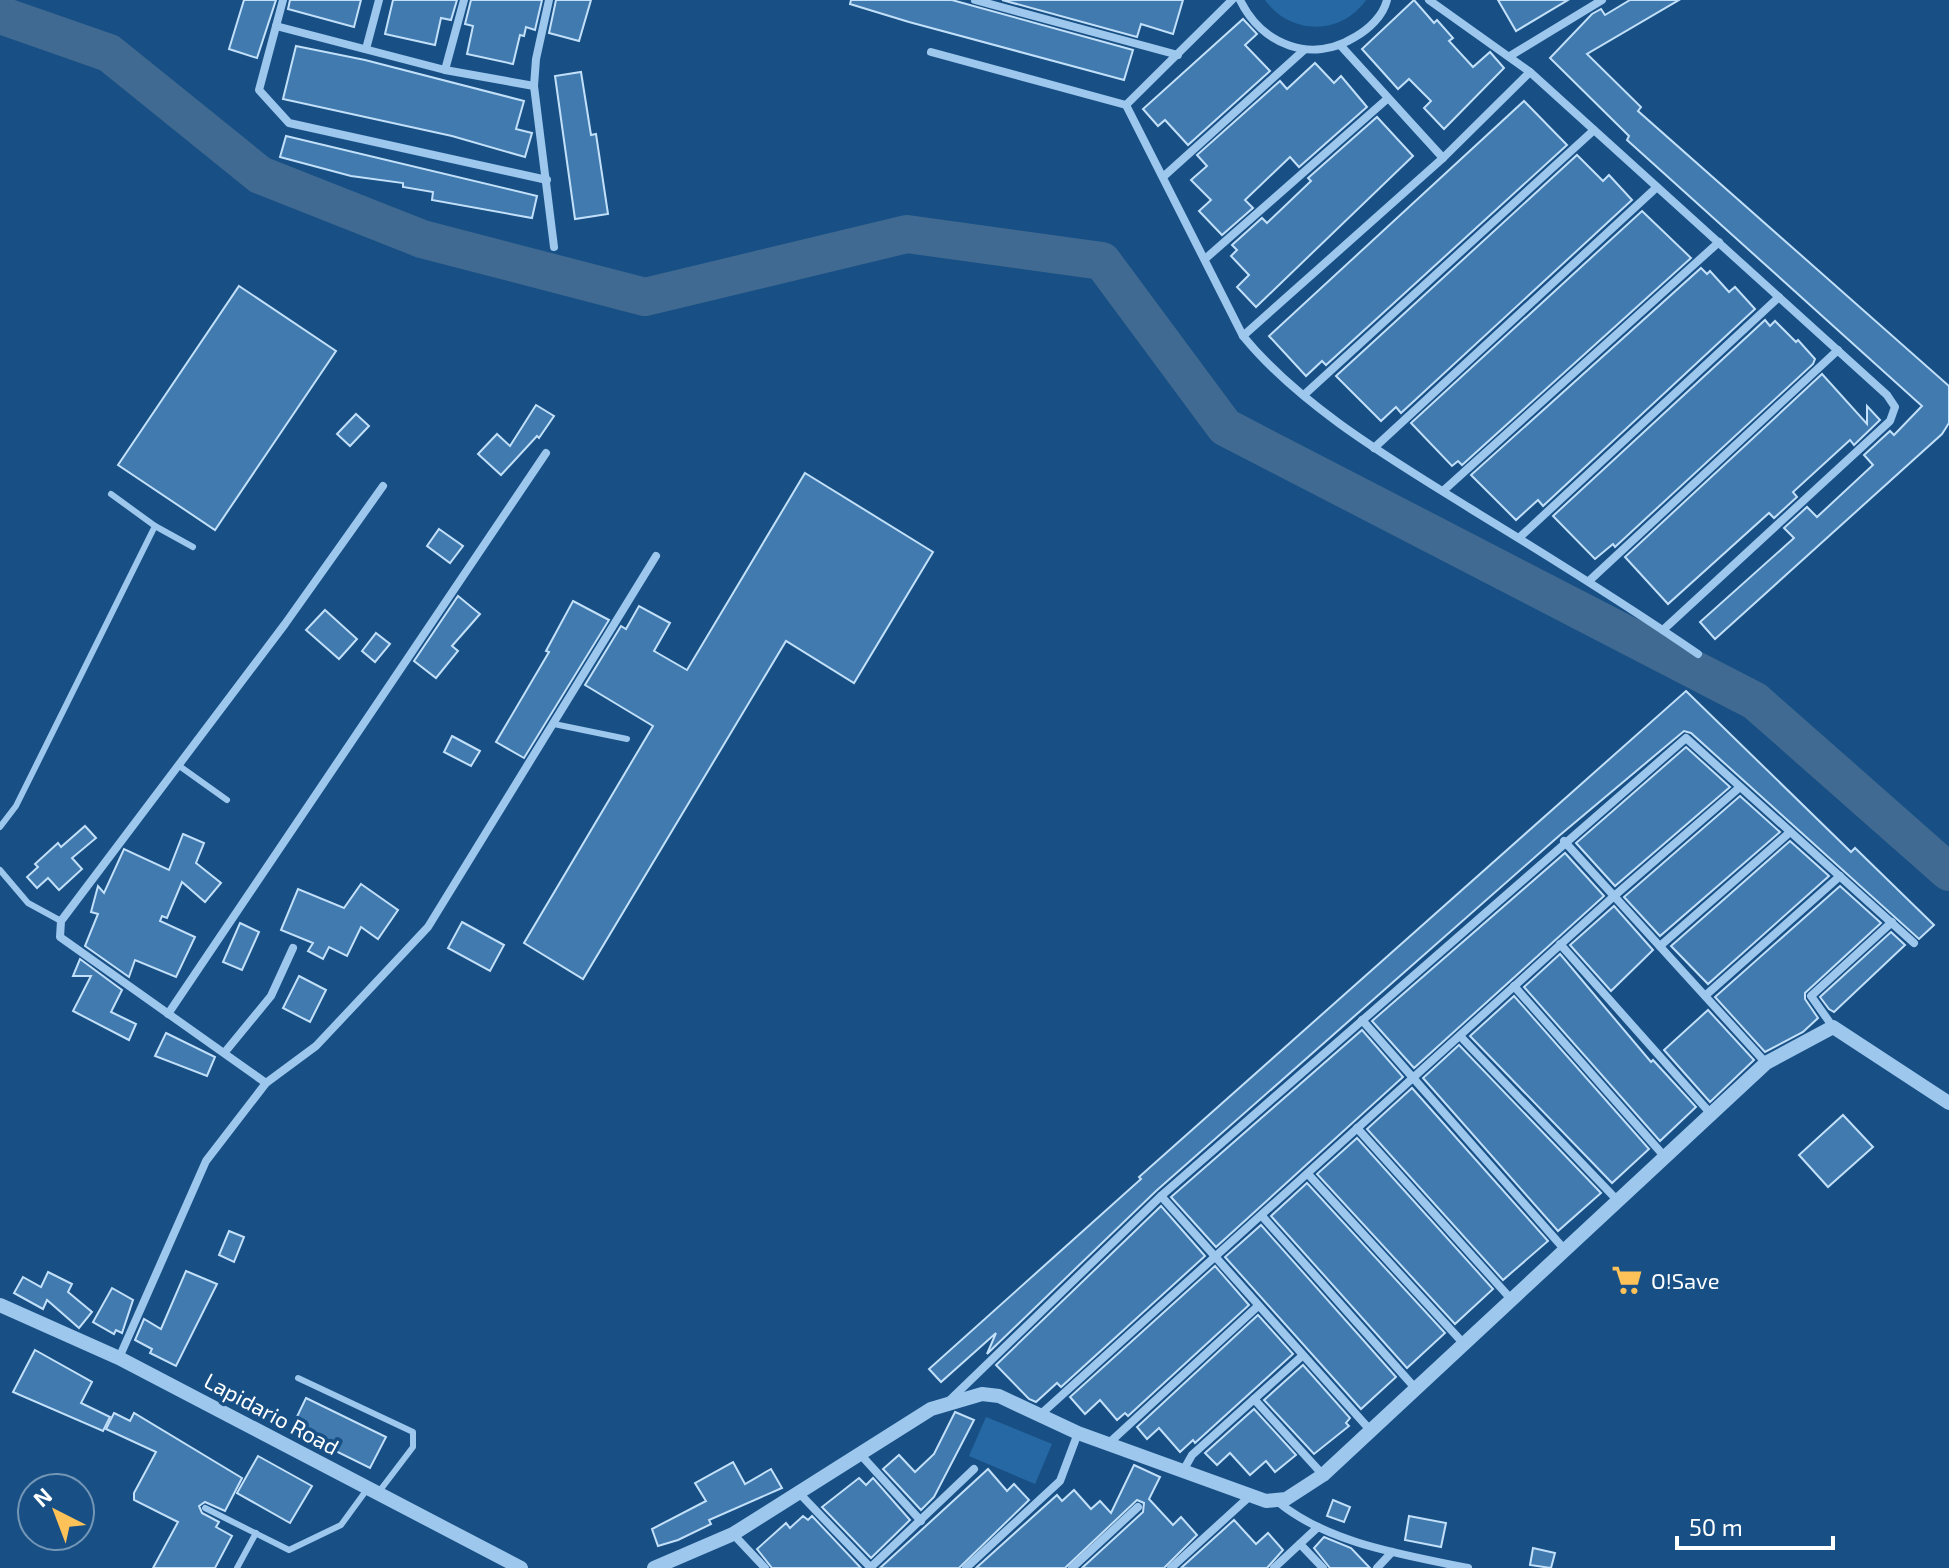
<svg xmlns="http://www.w3.org/2000/svg" width="1949" height="1568" viewBox="0 0 1949 1568" font-family="'Exo 2',sans-serif">
  <rect width="100%" height="100%" fill="#185085"/>
  <g fill="#2668a3">
    <path d="M1265,0H1366C1341,36 1290,35 1265,0Z"/>
    <polygon points="986,1417 1052,1444 1035,1484 969,1456"/>
  </g>
  <g fill="none" stroke-linecap="round" stroke-linejoin="round">
    <polyline stroke="#406a91" stroke-width="38" points="0,15 109,53 260,175 422,239 645,297 907,234 1102,261 1225,427 1755,701 1949,872"/>
  </g>
  <g fill="#407aaf" stroke="#c2e0f9" stroke-width="2">
    <polygon points="244,0 276,0 257,58 229,49"/>
    <polygon points="290,0 361,0 354,27 288,9"/>
    <polygon points="393,0 457,0 451,20 441,18 435,45 385,34"/>
    <polygon points="471,0 542,0 535,30 526,27 524,36 520,35 513,64 467,54 473,26 465,24"/>
    <polygon points="556,0 591,0 579,41 549,33"/>
    <polygon points="851,0 952,0 1133,50 1124,80 909,22 850,4"/>
    <polygon points="1002,0 1183,0 1173,34 1141,24 1137,37"/>
    <polygon points="1414,0 1434,23 1437,20 1453,38 1449,41 1473,67 1490,52 1504,68 1444,129 1424,108 1431,101 1409,79 1398,89 1362,49"/>
    <polygon points="1498,0 1568,0 1516,31"/>
    <polygon points="1630,0 1679,0 1587,54 1641,107 1638,111 1949,386 1949,423 1942,434 1715,639 1700,622 1794,538 1784,528 1807,507 1817,517 1873,465 1864,455 1890,431 1894,435 1922,406 1627,140 1629,136 1550,58 1592,14 1601,9 1605,15"/>
    <polygon points="1243,19 1257,34 1245,45 1270,71 1188,145 1165,120 1158,126 1143,109"/>
    <polygon points="296,46 365,60 524,101 516,129 532,133 525,157 452,136 283,99"/>
    <polygon points="1315,63 1334,83 1341,76 1367,107 1299,167 1290,157 1245,200 1253,208 1222,235 1199,211 1211,200 1191,180 1207,166 1197,155 1280,81 1287,89"/>
    <polygon points="581,72 591,135 596,134 608,214 575,219 555,76"/>
    <polygon points="1524,101 1567,145 1326,365 1322,361 1306,376 1269,336"/>
    <polygon points="1377,117 1413,156 1256,307 1237,287 1249,275 1231,256 1237,250 1232,245 1262,218 1267,223 1311,181 1308,178"/>
    <polygon points="286,136 537,196 532,218 432,200 433,192 403,187 403,183 351,176 280,157"/>
    <polygon points="1577,155 1603,181 1609,175 1632,200 1401,413 1396,407 1381,421 1336,376"/>
    <polygon points="1642,211 1691,258 1462,465 1458,461 1452,466 1411,423"/>
    <polygon points="1701,268 1707,274 1710,271 1729,292 1735,287 1755,309 1543,506 1538,500 1516,520 1471,475"/>
    <polygon points="239,286 336,351 215,530 118,465"/>
    <polygon points="1765,320 1770,326 1775,321 1796,342 1798,340 1815,359 1813,364 1615,547 1613,544 1595,559 1553,516"/>
    <polygon points="1822,374 1867,424 1867,406 1880,420 1854,445 1850,440 1793,492 1797,497 1774,518 1769,513 1668,604 1625,557"/>
    <polygon points="536,405 554,416 539,438 537,436 501,475 478,454 497,434 510,446"/>
    <polygon points="356,414 369,426 350,446 337,434"/>
    <polygon points="805,473 933,552 854,683 786,641 583,979 524,943 653,726 585,685 621,626 626,629 639,606 670,623 654,651 687,670"/>
    <polygon points="439,529 463,546 450,563 427,546"/>
    <polygon points="458,596 480,614 452,646 458,651 436,678 414,661"/>
    <polygon points="573,601 609,620 524,758 496,742 549,652 546,651"/>
    <polygon points="325,610 357,639 339,659 306,630"/>
    <polygon points="376,633 390,644 375,662 362,651"/>
    <polygon points="1686,691 1851,852 1855,848 1934,925 1919,939 1691,733 1684,731 1560,835 1156,1191 987,1354 996,1333 941,1382 929,1369 1141,1179 1139,1177"/>
    <polygon points="452,736 480,751 471,766 444,752"/>
    <polygon points="1686,747 1730,787 1615,886 1576,843"/>
    <polygon points="1740,796 1780,832 1660,936 1624,897"/>
    <polygon points="85,826 96,838 72,858 82,869 59,890 48,878 37,888 27,877 38,867 35,864 58,843 61,847"/>
    <polygon points="183,834 204,843 196,863 221,883 205,902 182,882 167,918 162,916 160,921 195,937 176,977 135,960 129,977 85,946 98,914 91,912 98,886 104,893 124,849 169,870"/>
    <polygon points="1790,841 1829,876 1708,984 1671,946"/>
    <polygon points="1565,853 1604,896 1414,1068 1372,1021"/>
    <polygon points="361,884 398,910 378,939 361,927 347,956 329,947 323,959 308,951 313,943 281,930 298,889 344,908"/>
    <polygon points="1840,886 1881,923 1805,993 1805,999 1818,1018 1803,1032 1765,1052 1715,997"/>
    <polygon points="1614,906 1653,950 1611,991 1570,945"/>
    <polygon points="462,922 504,945 490,971 448,948"/>
    <polygon points="240,923 259,932 242,970 223,962"/>
    <polygon points="1891,932 1905,945 1834,1012 1829,1009 1820,997"/>
    <polygon points="1560,954 1651,1062 1653,1060 1696,1107 1660,1141 1524,987"/>
    <polygon points="80,959 122,990 111,1012 136,1024 129,1040 73,1011 91,976 73,976"/>
    <polygon points="299,976 326,990 310,1022 283,1008"/>
    <polygon points="1514,996 1649,1149 1612,1183 1470,1036"/>
    <polygon points="1708,1010 1754,1060 1710,1102 1664,1050"/>
    <polygon points="1362,1030 1403,1077 1216,1247 1171,1197"/>
    <polygon points="166,1033 215,1057 207,1076 155,1056"/>
    <polygon points="1459,1045 1601,1193 1558,1231 1423,1078"/>
    <polygon points="1412,1088 1548,1241 1503,1280 1367,1129"/>
    <polygon points="1843,1115 1873,1147 1828,1187 1799,1155"/>
    <polygon points="1357,1138 1493,1289 1455,1324 1317,1174"/>
    <polygon points="1307,1183 1445,1333 1407,1368 1271,1216"/>
    <polygon points="1161,1206 1205,1256 1061,1387 1057,1383 1036,1402 1029,1399 996,1365"/>
    <polygon points="1261,1225 1396,1377 1361,1409 1225,1257"/>
    <polygon points="229,1231 244,1237 234,1262 219,1255"/>
    <polygon points="1215,1266 1249,1305 1128,1416 1125,1413 1117,1420 1100,1400 1085,1414 1070,1397"/>
    <polygon points="186,1271 217,1284 176,1366 150,1353 152,1349 135,1340 144,1319 161,1329"/>
    <polygon points="48,1272 72,1284 68,1292 92,1312 79,1328 47,1300 43,1309 14,1293 23,1277 41,1287"/>
    <polygon points="112,1288 133,1300 122,1333 116,1330 114,1334 93,1322"/>
    <polygon points="1258,1315 1293,1354 1195,1443 1193,1440 1180,1452 1159,1428 1147,1439 1137,1427"/>
    <polygon points="35,1350 92,1382 81,1403 110,1417 103,1431 13,1392"/>
    <polygon points="1303,1365 1350,1418 1346,1423 1349,1426 1314,1454 1264,1400"/>
    <polygon points="306,1398 386,1437 370,1468 291,1429"/>
    <polygon points="1254,1409 1296,1455 1275,1472 1266,1461 1250,1475 1230,1453 1217,1465 1205,1453"/>
    <polygon points="955,1412 974,1420 934,1497 921,1510 883,1469 899,1455 915,1472 934,1454"/>
    <polygon points="114,1413 130,1421 134,1413 242,1478 225,1511 205,1502 199,1506 202,1513 219,1522 216,1527 232,1536 215,1568 153,1568 178,1522 134,1500 134,1493 156,1452 106,1429"/>
    <polygon points="258,1456 312,1486 290,1523 237,1493"/>
    <polygon points="733,1462 745,1484 771,1469 782,1488 709,1520 711,1524 678,1540 658,1546 652,1529 706,1501 695,1483"/>
    <polygon points="1134,1465 1160,1477 1149,1499 1173,1525 1181,1517 1197,1535 1164,1568 1082,1568 1143,1512 1144,1503 1137,1500 1065,1568 976,1568 1057,1495 1062,1501 1074,1490 1091,1509 1100,1501 1111,1513"/>
    <polygon points="988,1469 1007,1491 1014,1484 1029,1500 959,1568 880,1568"/>
    <polygon points="859,1478 866,1485 873,1478 910,1520 871,1558 822,1507"/>
    <polygon points="1333,1500 1350,1507 1344,1522 1327,1516"/>
    <polygon points="803,1516 808,1520 812,1516 861,1568 772,1568 757,1549 786,1523 790,1528"/>
    <polygon points="1409,1516 1446,1523 1441,1547 1405,1540"/>
    <polygon points="1234,1520 1256,1544 1268,1533 1283,1550 1267,1568 1181,1568"/>
    <polygon points="1324,1537 1351,1548 1370,1568 1330,1568 1314,1548"/>
    <polygon points="1533,1548 1555,1553 1551,1568 1530,1565"/>
  </g>
  <g fill="none" stroke-linecap="round" stroke-linejoin="round">
    <g stroke="#9dc7ed" stroke-width="6">
      <polyline points="155,526 193,547"/>
      <polyline points="554,724 627,739"/>
      <polyline points="178,765 227,800"/>
      <polyline points="0,827 16,806 155,526 111,494"/>
      <polyline points="0,870 28,903 61,921"/>
      <polyline points="298,1378 413,1432 413,1447 378,1493"/>
      <polyline points="205,1508 289,1550 341,1525 368,1488"/>
      <polyline points="237,1568 256,1533"/>
    </g>
    <g stroke="#9dc7ed" stroke-width="8">
      <polyline points="283,0 259,90 289,123 547,180"/>
      <polyline points="549,0 536,59 534,86 554,247"/>
      <polyline points="975,0 1178,55"/>
      <path d="M1232,0L1126,105L1243,336C1301,407 1394,461 1471,509C1548,556 1624,603 1698,654"/>
      <path d="M1240,0C1262,45 1311,64 1355,37C1369,29 1383,16 1387,0"/>
      <polyline points="1429,0 1530,72 1887,395 1895,407 1890,421 1663,630"/>
      <polyline points="276,26 445,70 534,86"/>
      <polyline points="1341,46 1443,158"/>
      <polyline points="366,49 379,0"/>
      <polyline points="931,52 1126,105"/>
      <polyline points="1510,56 1602,0"/>
      <polyline points="445,70 464,0"/>
      <polyline points="1163,177 1304,50"/>
      <polyline points="1205,259 1387,99"/>
      <polyline points="1243,336 1443,158 1530,72"/>
      <polyline points="1305,394 1594,130"/>
      <polyline points="1374,448 1657,187"/>
      <polyline points="1443,491 1719,242"/>
      <polyline points="1519,538 1779,297"/>
      <polyline points="1589,581 1838,350"/>
      <polyline points="1564,841 1766,1063"/>
      <polyline points="1560,944 1711,1114"/>
      <polyline points="1660,946 1789,833"/>
      <polyline points="1514,986 1665,1157"/>
      <polyline points="1706,995 1840,876"/>
      <polyline points="168,1014 546,453"/>
      <polyline points="1362,1020 1565,1250"/>
      <polyline points="1833,1027 1811,996 1892,922"/>
      <polyline points="1460,1036 1618,1201"/>
      <polyline points="225,1052 271,996 293,948"/>
      <polyline points="266,1083 60,937 61,921 285,624 383,486"/>
      <polyline points="1357,1128 1511,1299"/>
      <polyline points="1308,1174 1464,1344"/>
      <polyline points="1161,1196 1371,1431"/>
      <polyline points="1262,1216 1416,1389"/>
      <polyline points="119,1358 206,1161 266,1083 316,1046 428,927 656,556"/>
      <polyline points="1254,1399 1323,1475"/>
      <polyline points="950,1400 1161,1196 1686,738 1914,943"/>
      <polyline points="1041,1414 1613,897 1740,787"/>
      <polyline points="1109,1443 1258,1306"/>
      <polyline points="860,1454 921,1521"/>
      <polyline points="1183,1471 1192,1455 1302,1356"/>
      <polyline points="800,1494 870,1567"/>
      <path d="M1278,1502C1329,1544 1406,1555 1468,1568"/>
      <polyline points="733,1534 765,1568"/>
      <polyline points="1300,1544 1323,1568"/>
      <polyline points="870,1568 974,1469"/>
      <polyline points="966,1568 1060,1481 1078,1433"/>
      <polyline points="1072,1568 1138,1507"/>
      <polyline points="1171,1568 1250,1496"/>
      <polyline points="1274,1568 1318,1527"/>
      <polyline points="1377,1568 1392,1552"/>
    </g>
    <g stroke="#9dc7ed" stroke-width="14">
      <polyline points="0,1305 119,1358 521,1568"/>
      <polyline points="654,1568 733,1534 931,1409 982,1394 999,1396 1078,1433 1266,1501 1286,1499 1323,1475 1766,1063 1833,1027 1949,1103"/>
    </g>
  </g>
  <defs>
    <g id="supermarket-bare" transform="scale(2.4)"><path d="M-6-5.5h2.5l.6 2H6L4.5 2H-2.5L-4.4-4H-6ZM-1.5 3.2a1.3 1.3 0 1 0 .1 0ZM3 3.2a1.3 1.3 0 1 0 .1 0Z" fill="#ffc259" stroke="#185085" stroke-width="2.5" paint-order="stroke"/></g>
  </defs>
  <g fill-rule="evenodd">
    <use href="#supermarket-bare" x="1627" y="1280"/>
  </g>
  <g text-anchor="middle" dominant-baseline="central" stroke-width="7" stroke-linejoin="round" paint-order="stroke">
    <g font-size="22" fill="#fff" stroke="#185085" text-anchor="start">
      <text x="1651" y="1280">O!Save</text>
    </g>
    <g font-size="22" fill="#fff" stroke="#185085">
      <text transform="translate(272 1413) rotate(28)">Lapidario Road</text>
    </g>
  </g>
  <g transform="translate(56 1512) rotate(318)"><circle r="38" fill="#185085" stroke="#7496b6" stroke-width="2"/>
  <path d="M0-6L14 30L0 20L-14 30Z" fill="#ffc259"/>
  <text y="-12" font-size="22" font-weight="bold" text-anchor="middle" fill="#ffffff">N</text>
  </g>
  <path d="M1677 1536v12h156v-12" fill="none" stroke="#ffffff" stroke-width="4"/>
  <text x="1689" y="1536" font-size="24" fill="#ffffff" stroke="#185085" stroke-width="6" paint-order="stroke">50 m</text>
</svg>
